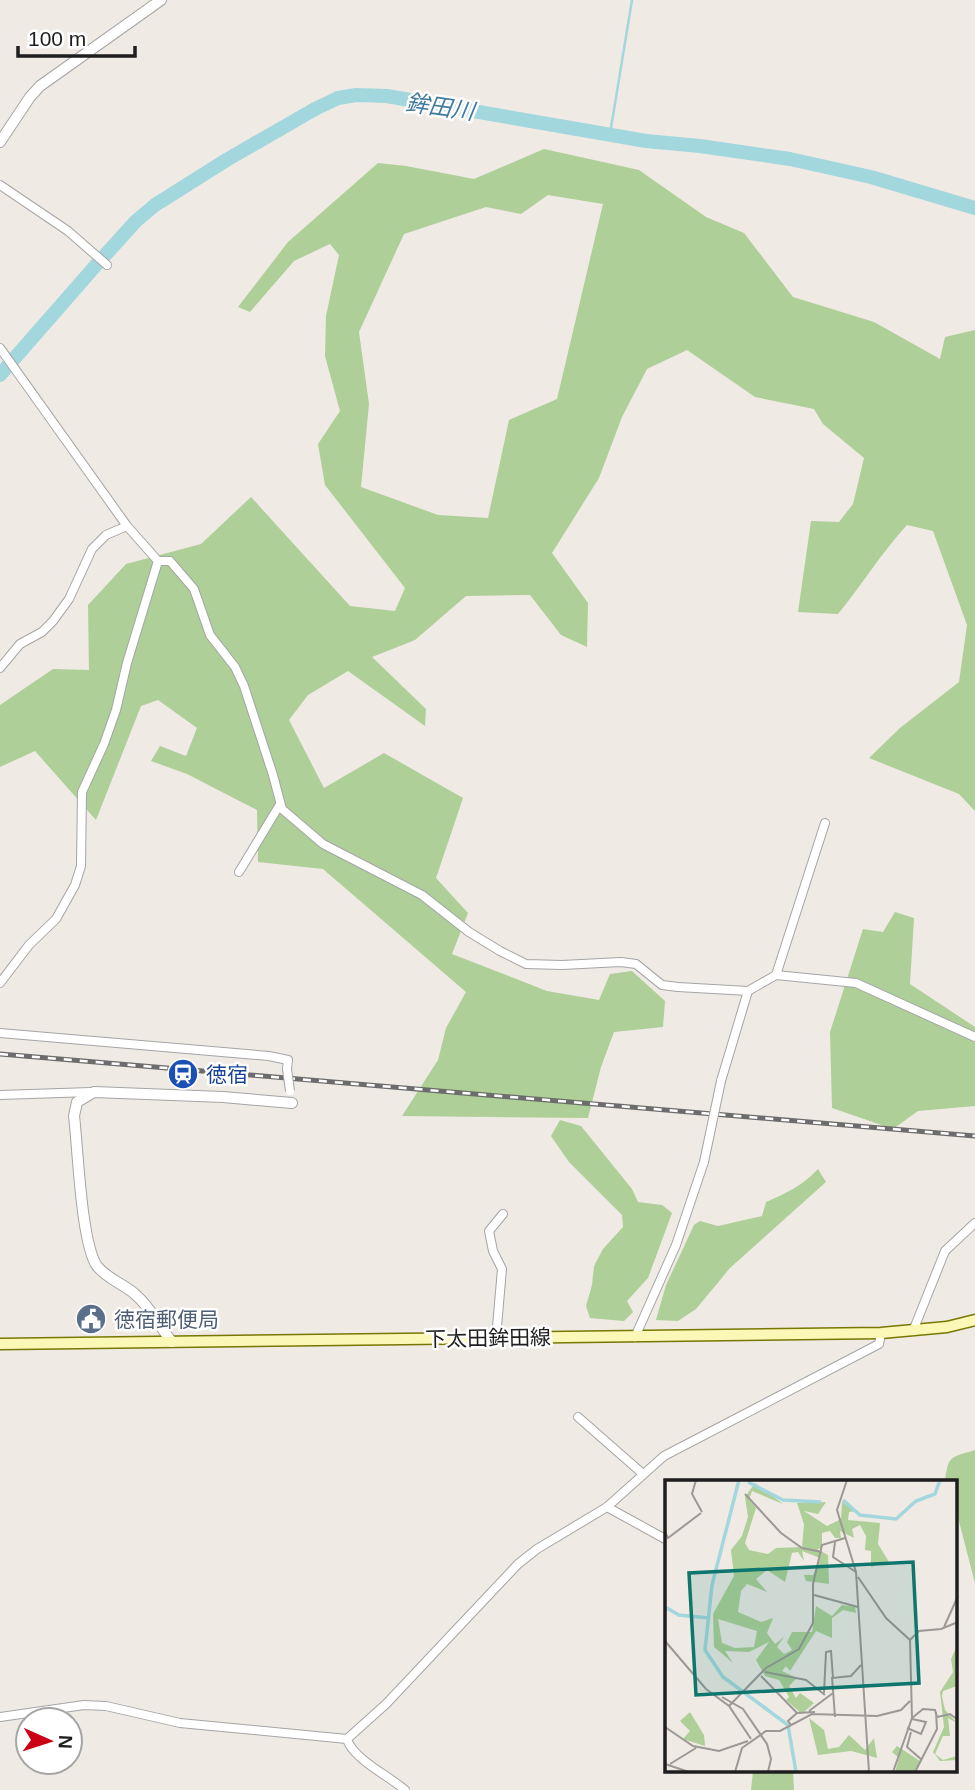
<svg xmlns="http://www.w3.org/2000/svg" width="975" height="1790" viewBox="0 0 975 1790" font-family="Helvetica,'Noto Sans JP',sans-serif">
  <rect width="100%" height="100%" fill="#efeae4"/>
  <g fill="#aecf97" fill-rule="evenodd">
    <path d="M544,149L639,170L706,217L744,233L793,297L874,322L940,359L945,337L975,330V811L959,794L869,758L900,728L959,682L967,625L933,531L907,525C881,553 862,585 838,614L798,612L811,521L839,522L853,504L864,458L823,424L814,409L755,397L687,350L647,369L622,417L599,478L552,553L588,603L587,647L561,635L530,595L466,596L415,640L372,657L426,709L425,726L348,671L308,695L289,720L324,788L384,753L463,798L436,878L468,913L452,954L547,991L599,1000L610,974L632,971L665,1001L663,1027L614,1032L601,1067L588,1118L402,1116L438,1060L446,1028L466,992L323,869L258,862L257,810L187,774L151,761L160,746L186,756L197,728L158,700L141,706L96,820L35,751L0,767V705L53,669L89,670L88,605L126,564L201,544L251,497L350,606L395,611L405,588L325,485L318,444L340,411L325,356L326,316L339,255L330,244L294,261L250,312L238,307L288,242L378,163L406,166L474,179ZM548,195L603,204L557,399L509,420L488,518L438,515L361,487L369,404L359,332L404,234L486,207L521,214Z"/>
    <polygon points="895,912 914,918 910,984 975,1027 975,1106 918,1111 893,1129 832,1108 830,1032 863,929 883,932"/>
    <polygon points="560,1120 581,1126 632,1189 638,1202 662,1205 672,1213 648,1278 627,1301 633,1312 624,1321 590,1318 586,1306 592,1285 594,1266 603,1249 623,1227 622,1215 569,1162 551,1136"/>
    <path d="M818,1169L826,1182L730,1268L696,1309L678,1321L656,1320L666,1285L694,1225L700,1221L718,1226L762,1216L766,1202C787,1193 802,1186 818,1169Z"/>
    <path d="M975,1450V1583L956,1510V1482H945C948,1455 950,1458 975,1450Z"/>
    <polygon points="753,1771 793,1771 794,1790 751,1790"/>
  </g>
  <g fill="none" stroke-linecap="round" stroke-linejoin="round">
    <polyline stroke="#a3d7de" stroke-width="2.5" points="610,134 632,0"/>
    <polyline stroke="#a3d7de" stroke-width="14" points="0,375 97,264 136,221 155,205 228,159 315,109 338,98 356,95 387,96 646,141 700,146 790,159 871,177 975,208"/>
    <g stroke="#a5a5a5" stroke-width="10">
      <g id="minor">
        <polyline points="0,185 68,231 107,265"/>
        <polyline points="0,348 127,526 158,561 170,561 194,589 210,635 235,667 244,686 273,775 282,809 323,844 422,895 469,932 500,951 526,964 562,965 621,962 636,964 662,985 678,987 748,991 776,975 856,983 975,1037"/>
        <polyline points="0,668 20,644 42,632 53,621 69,599 92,549 106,535 127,526"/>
        <polyline points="239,872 279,806"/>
        <polyline points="776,975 825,823"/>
        <polyline points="0,983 29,945 56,919 75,885 81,866 82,792 104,744 116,710 127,663 158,561"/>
        <polyline points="0,1033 269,1056 288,1060 287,1069"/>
        <polyline points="721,1081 748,991"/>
        <polyline points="0,1095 91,1092"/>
        <polyline points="913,1331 945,1251 975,1223"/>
        <polyline points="635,1337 676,1245 704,1162"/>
        <polyline points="496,1338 502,1269 493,1251 489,1231 503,1214"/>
        <polyline points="578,1417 643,1474"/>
        <polyline points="607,1507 667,1540"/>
        <polyline points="0,1717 84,1705 106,1706 180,1723 347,1739 386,1704 518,1564 537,1549 607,1507 664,1456 879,1344 881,1333"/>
        <path d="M347,1739C352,1758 389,1776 405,1790"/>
      </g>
    </g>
    <g stroke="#a5a5a5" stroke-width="12">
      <g id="tertiary">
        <polyline points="0,142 30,97 40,86 161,0"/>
        <path d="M172,1342C159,1326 151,1308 136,1295C124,1284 107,1279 97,1266C81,1243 78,1148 74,1116L77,1102L94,1092L223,1097L292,1103"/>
      </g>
    </g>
    <g stroke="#777702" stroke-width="13">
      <polyline id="secondary" points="0,1344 881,1333 947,1327 975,1320"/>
    </g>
    <use href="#minor" stroke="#fff" stroke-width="8"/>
    <use href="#tertiary" stroke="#fff" stroke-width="10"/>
    <use href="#secondary" stroke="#fbf7b6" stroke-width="10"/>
    <g stroke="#6c6c6c" stroke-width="5">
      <polyline id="rail" points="0,1054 975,1136"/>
    </g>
    <use href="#rail" stroke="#fff" stroke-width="2.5" stroke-dasharray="8" stroke-linecap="butt"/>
    <g stroke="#a5a5a5" stroke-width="10" stroke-linecap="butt">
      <g id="minor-bridge">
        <polyline points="287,1069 290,1091"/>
        <polyline points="704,1162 721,1081"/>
      </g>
    </g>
    <use href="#minor-bridge" stroke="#fff" stroke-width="8"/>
  </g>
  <defs>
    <g id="station-disc" transform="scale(1.575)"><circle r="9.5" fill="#1a4fb4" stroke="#fff"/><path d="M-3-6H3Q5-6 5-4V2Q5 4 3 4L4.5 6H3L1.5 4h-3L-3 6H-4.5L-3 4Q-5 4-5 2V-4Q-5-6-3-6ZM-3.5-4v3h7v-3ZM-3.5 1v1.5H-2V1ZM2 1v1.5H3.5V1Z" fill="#fff"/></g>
    <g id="civic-disc" transform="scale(1.575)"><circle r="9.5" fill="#5c6f8a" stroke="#fff"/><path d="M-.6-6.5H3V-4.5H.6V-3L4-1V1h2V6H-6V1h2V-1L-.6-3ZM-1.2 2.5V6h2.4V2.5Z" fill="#fff"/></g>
  </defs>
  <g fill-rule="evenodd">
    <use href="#station-disc" x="183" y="1074"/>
    <use href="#civic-disc" x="91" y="1319"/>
  </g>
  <g text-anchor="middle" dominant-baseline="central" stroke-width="5" stroke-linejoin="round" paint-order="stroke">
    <g font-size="21" fill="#164399" stroke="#fff" text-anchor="start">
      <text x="206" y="1074">徳宿</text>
    </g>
    <g font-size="21" fill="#4e5e75" stroke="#fff" text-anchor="start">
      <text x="114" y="1319">徳宿郵便局</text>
    </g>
    <g font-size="21" fill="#1e1e1e" stroke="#fff">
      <text transform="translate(488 1338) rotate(-1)">下太田鉾田線</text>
    </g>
    <g font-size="23" font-style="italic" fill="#427ba0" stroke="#fff">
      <text transform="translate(440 107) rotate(8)">鉾田川</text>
    </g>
  </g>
  <g transform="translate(665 1480)">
    <rect width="292" height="292" fill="#efeae4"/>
    <path d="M90,3L118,24L87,11L84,20L91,28L80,63L84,70L103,74L111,68L137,67L139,44L132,23L161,22L153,34L139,31L162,46L176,39L177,22L191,31L184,32L183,40L215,43L213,64L224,82L206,87V71L200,70L201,56L195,45L187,49L189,58L175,51L176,58H170L165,51L157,53V68L152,69L163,75L164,104L141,101L139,95H148L155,78L137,71L139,81L133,72L127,73L120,102L102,90L91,99L102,112L82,104L76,111L73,132L96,142L108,138L102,153L110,164L119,157L112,167L119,174L127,170L122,162L127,152H147L151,126L167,136L177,125L190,127L191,133L178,130L167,138V158L151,151L125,191L121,186L117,191L132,198L124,206L131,218L135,213L149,223L137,234L121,220L124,217L114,200L100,196L91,180L104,162L84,172L60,171L68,183L49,167L48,134L69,96L66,70L77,56L83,37L80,17ZM53,139L92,151L89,167L70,168L57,163ZM292,166V206L278,211L277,216L280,230L292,243L283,238L285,256H278L270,274L278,280L292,276V280L275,281L268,272L279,247L275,212L288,192L286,179ZM25,232L39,255L40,266L18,259L25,251L15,241ZM144,238L159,250L163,269L174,267L184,255L200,270L209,258L212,278L186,271L153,275ZM232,266L255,281L249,292H230L234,278L227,272Z" fill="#aecf97" fill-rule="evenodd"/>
    <path fill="none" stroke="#a3d7de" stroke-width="3.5" d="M74,0L47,105L40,170L58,197L123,245L131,292M83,2L118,20L156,22M178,20L195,35L231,39L251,21L270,14L275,0M0,127L14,135L44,138"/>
    <path fill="none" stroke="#9b9895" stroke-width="2" d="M31,0L27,14L37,32M182,0L172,30L191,92L204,292M80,14L116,53L137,68L157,72M0,52L3,58L36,33M170,62L168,77L191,92M193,97L221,138L245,160M149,115L193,127M279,147L293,116M0,161L41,209L64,226L86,259M100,192L141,200L160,215M96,196L132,233M167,197L170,237M159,213L161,172L166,171L168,198L186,196L196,185M57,217L78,229L102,264L106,279L103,292M64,226L101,188L134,169L148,143V104L157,65L180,58M144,231L168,213M247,238L258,229L270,230L272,237L285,234L293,240M126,245L123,241L132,233L150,232M0,247L28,266L54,271L83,261M242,248L256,254L261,242L247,239M246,252L242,267L257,280M0,284L24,292M5,284L31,268M70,292L77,268L101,251H115L147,234L212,236L236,230L245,221M228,292L247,238L245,160L254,151L276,149L293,142M250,292L272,249L271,232"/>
    <path fill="#0f766e" fill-opacity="0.15" stroke="#0f766e" stroke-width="3.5" d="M248,82L254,203L31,215L24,93Z"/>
    <rect width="292" height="292" fill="none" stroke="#1e1e1e" stroke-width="3.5"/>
  </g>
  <g transform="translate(49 1741) rotate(93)"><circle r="33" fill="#ffffff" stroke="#a5a5a5" stroke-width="2"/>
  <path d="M0-5L12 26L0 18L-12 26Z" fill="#cc0015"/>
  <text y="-10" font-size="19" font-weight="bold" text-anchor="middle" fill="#1e1e1e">N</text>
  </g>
  <path d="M18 46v10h117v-10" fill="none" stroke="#1e1e1e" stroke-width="3.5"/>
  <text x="28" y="46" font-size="21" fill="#1e1e1e" stroke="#ffffff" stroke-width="5" paint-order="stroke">100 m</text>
</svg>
